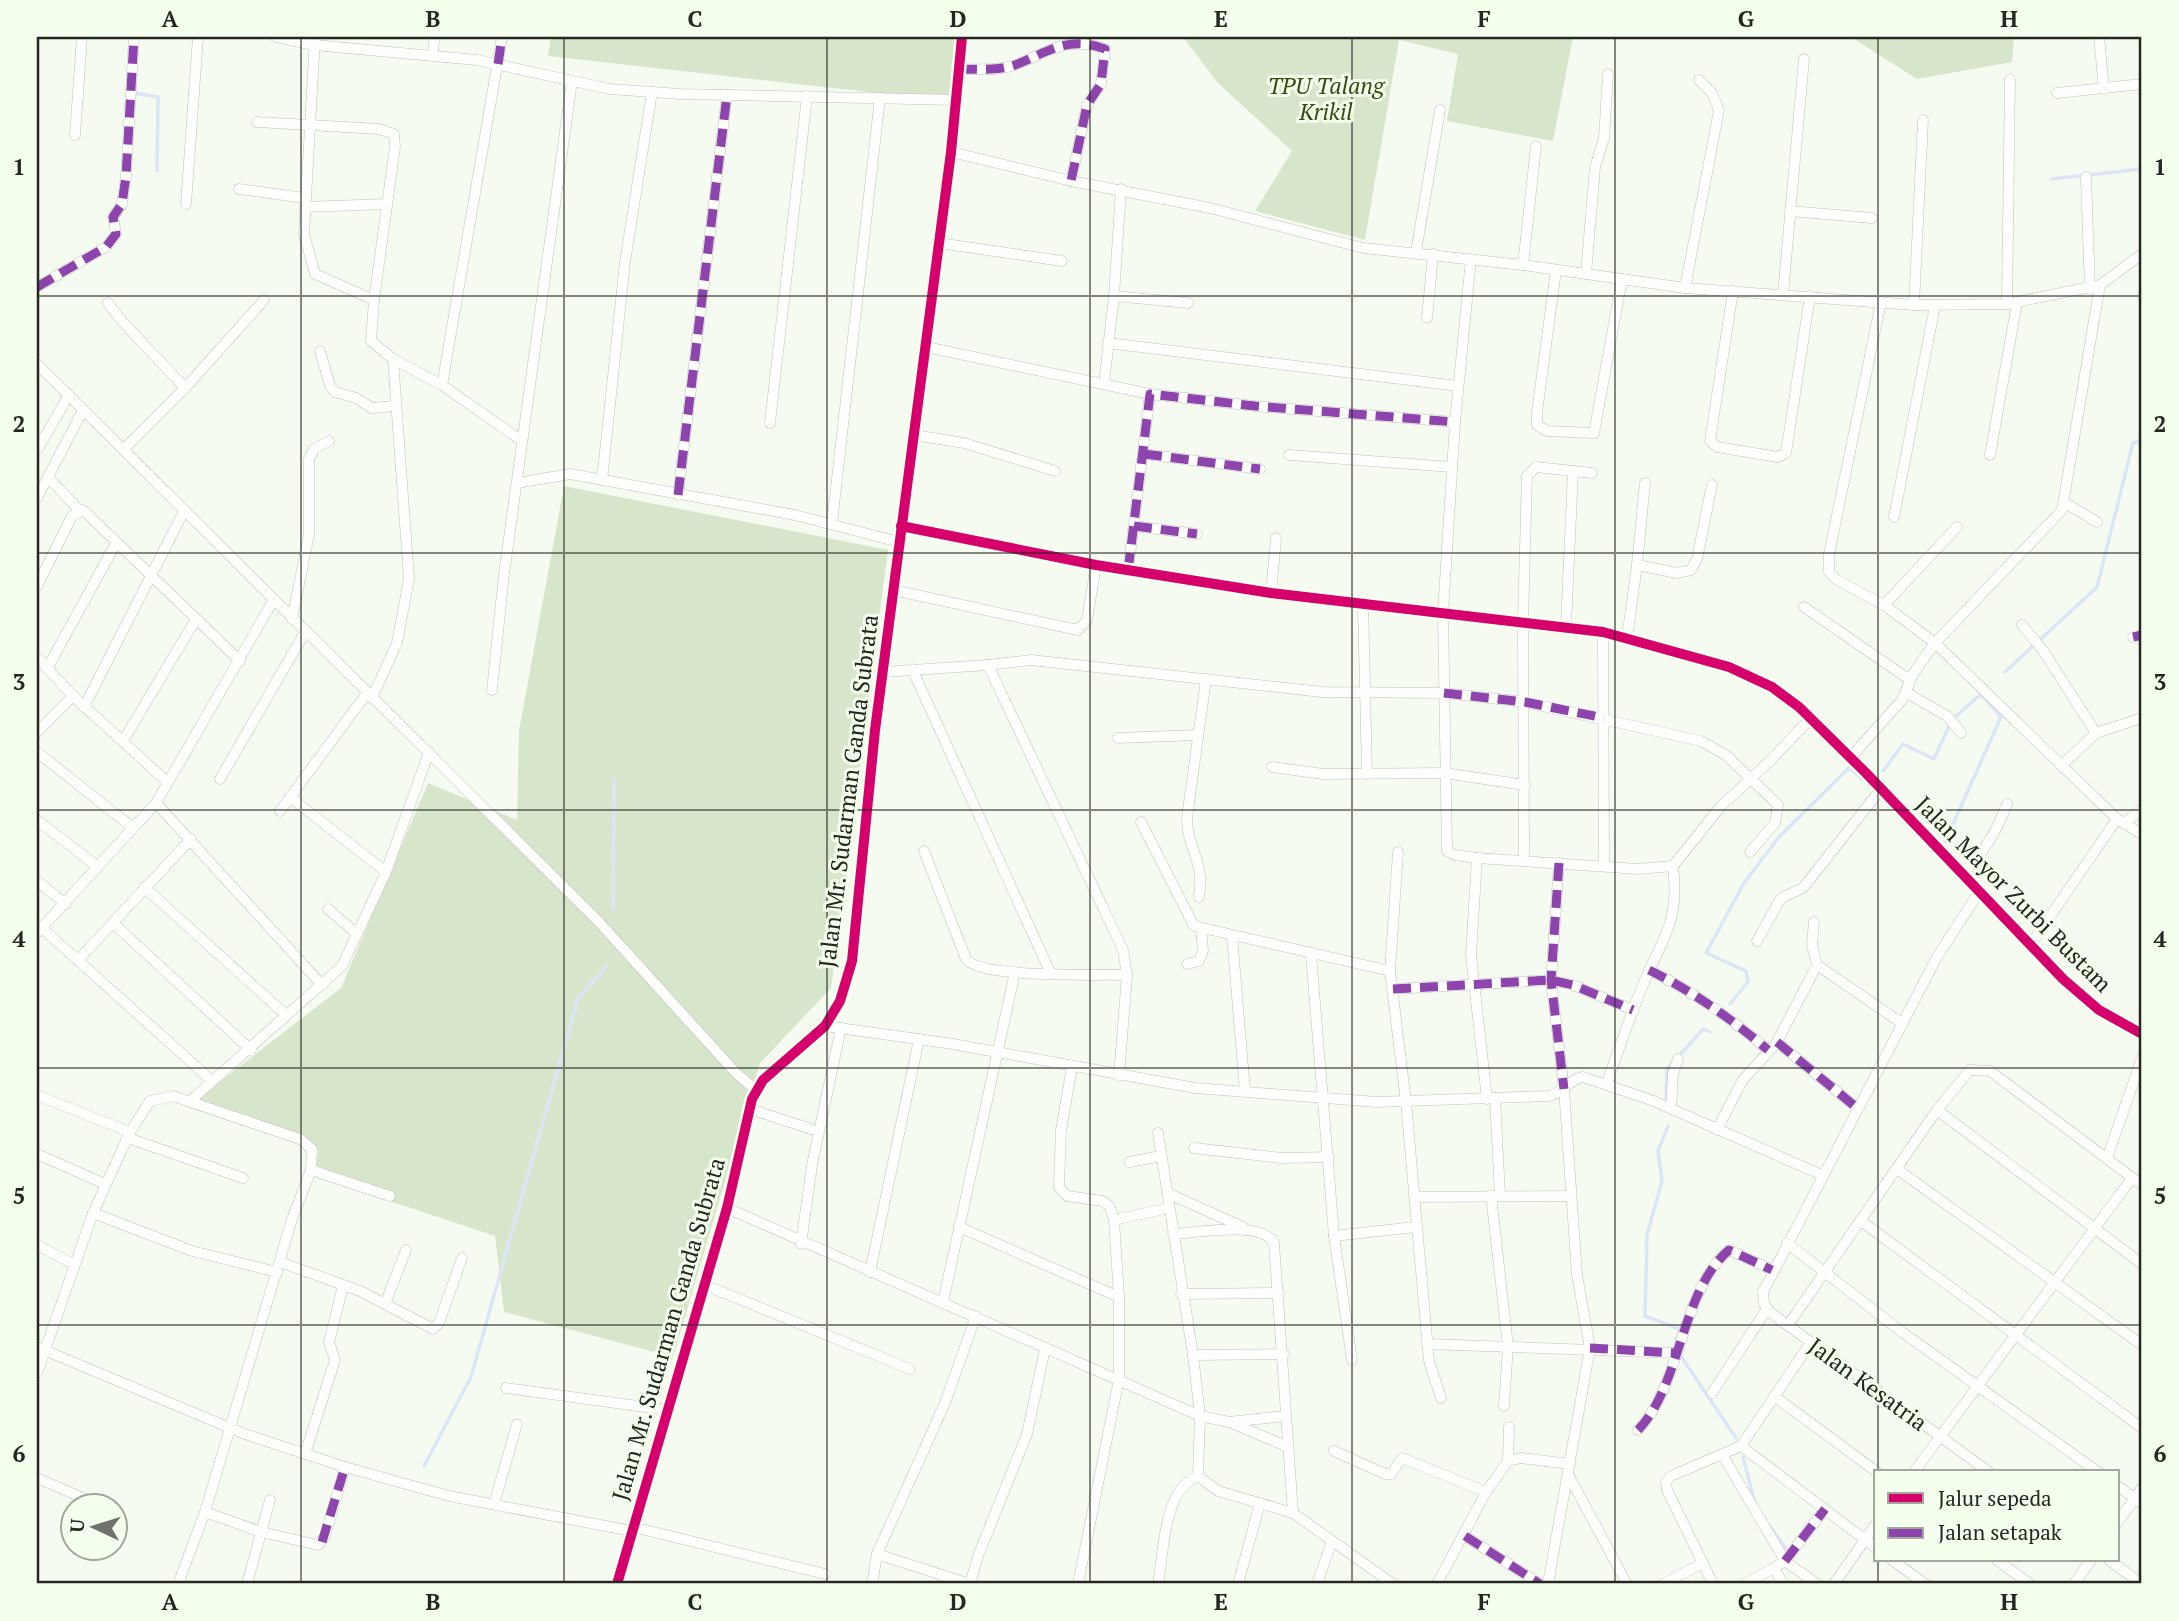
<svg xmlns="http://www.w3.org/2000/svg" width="2179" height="1621" viewBox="0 0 2179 1621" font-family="'PT Serif',serif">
  <rect width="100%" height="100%" fill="#f6fbf2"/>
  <g fill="#d7e5cb">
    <polygon points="551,37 969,37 949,101 548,56"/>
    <polygon points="1183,37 1573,37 1553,141 1447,121 1458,54 1399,40 1365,240 1255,211 1292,151 1218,83"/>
    <polygon points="1851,37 2014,37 2012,62 1917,79"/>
    <polygon points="564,486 888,550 831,988 760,1063 673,1357 504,1312 495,1236 311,1175 319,1151 187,1107 341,988 428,783 517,820 519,731"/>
  </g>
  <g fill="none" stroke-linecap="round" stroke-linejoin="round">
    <g stroke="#dce5f6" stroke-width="3.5">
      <polyline points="134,93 158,97 157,171"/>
      <polyline points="2051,179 2142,169"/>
      <polyline points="2005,672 2097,587 2133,443 2142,440"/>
      <polyline points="1883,771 1903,744 1934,759 1950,724"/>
      <polyline points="1945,842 2001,717 1981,694 1955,717"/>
      <polyline points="613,910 614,778"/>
      <polyline points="1730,1004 1748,982 1746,971 1706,953 1744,883 1779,837 1849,768 1869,785"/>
      <polyline points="1678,1057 1703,1029 1710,1032"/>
      <polyline points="1666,1098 1667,1069 1672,1063"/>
      <polyline points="1668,1126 1658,1151 1662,1181 1647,1235 1645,1316 1680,1329 1676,1341"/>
      <polyline points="1678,1352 1736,1438"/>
      <polyline points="1743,1457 1754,1500"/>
      <polyline points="424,1466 471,1377 578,998 607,966"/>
      <polyline points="1768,1524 1788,1551"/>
    </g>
    <g stroke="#bec2ba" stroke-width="11">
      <g id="minor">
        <polyline points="276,37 314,45 477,60 610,89 680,94 957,100"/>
        <polyline points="315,37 304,234 315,274 374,300 371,341 393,359 442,385 522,441"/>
        <polyline points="2099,37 2104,89"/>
        <polyline points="433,55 434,37"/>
        <path d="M959,69C976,69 998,71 1015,65C1049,52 1067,35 1105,49L1101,84L1087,105L1071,181"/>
        <polyline points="2057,93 2142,84"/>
        <polyline points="257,122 379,129 394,134 395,147 374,300"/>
        <polyline points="75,135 82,37"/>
        <polyline points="951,152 1071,181 1210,208 1363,248 1523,265 1685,288 1914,305 2007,304 2100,285 2142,254"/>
        <polyline points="2086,177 2090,289"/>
        <polyline points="239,189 305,198"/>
        <polyline points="186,204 198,37"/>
        <polyline points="305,207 387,204"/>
        <polyline points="1790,211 1872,218"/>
        <polyline points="939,243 1062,261"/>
        <polyline points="1416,252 1440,110"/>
        <polyline points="1471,259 1455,422 1443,613 1447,851 1455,855 1477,858 1638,869 1673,866 1721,806 1770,761 1810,719"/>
        <polyline points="1523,265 1536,146"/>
        <polyline points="1556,270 1537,412 1537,425 1547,431 1594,433 1622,279"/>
        <polyline points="1586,274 1595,167 1604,138 1608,74"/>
        <polyline points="37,287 106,247 116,234 113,217 122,204 126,176 134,37"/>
        <polyline points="1685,288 1719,110 1712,93 1699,80"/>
        <polyline points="1733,291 1710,441 1717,447 1778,457 1786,453 1810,296"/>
        <polyline points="1783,294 1804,59"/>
        <polyline points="1114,296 1188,303"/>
        <polyline points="1881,302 1829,554 1829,572 1837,580 1884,605 1935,643 2117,819 2031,944"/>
        <polyline points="108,303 120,319 185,388"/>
        <polyline points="2007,304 2010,79"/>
        <polyline points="1914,305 1923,120"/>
        <polyline points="1427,318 1433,254"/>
        <polyline points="1108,343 1458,386"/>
        <polyline points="926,347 1150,394 1255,406 1455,422"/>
        <polyline points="320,351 330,386 335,392 356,398 372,408 394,406"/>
        <polyline points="37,364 599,922 736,1073 756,1090"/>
        <polyline points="1104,384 1114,296 1121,189"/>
        <polyline points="442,385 502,37"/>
        <polyline points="770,423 807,96"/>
        <polyline points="914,435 964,443 1055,471"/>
        <polyline points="124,449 185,388 264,300"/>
        <polyline points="37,450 69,395"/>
        <polyline points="1144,454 1260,469"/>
        <polyline points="1289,455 1452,467"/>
        <polyline points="1990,455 2017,303"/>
        <polyline points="48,477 79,510"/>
        <polyline points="602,480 625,262 652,92"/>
        <polyline points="517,483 570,474 795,515 899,542"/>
        <polyline points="678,495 727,95"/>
        <polyline points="37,498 83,410"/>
        <polyline points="2065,503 2097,522"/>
        <polyline points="1894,517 1935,306"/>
        <polyline points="832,523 880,98"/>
        <polyline points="901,526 1096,565 1271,593 1603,632 1729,667 1772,687 1799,707 1866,773 2063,979 2099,1010 2142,1034"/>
        <polyline points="1134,526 1197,534"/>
        <polyline points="1637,565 1645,483"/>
        <polyline points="1128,571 1150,394"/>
        <polyline points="37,586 72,516 83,510 240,661"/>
        <polyline points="893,590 1078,630 1087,620 1096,565"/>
        <polyline points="1271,593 1276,538"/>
        <polyline points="1363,602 1367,774"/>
        <polyline points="1884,605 1957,527"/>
        <polyline points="1804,607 1910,680"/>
        <polyline points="292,619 309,535 309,459 314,449 329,441"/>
        <polyline points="2022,625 2042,649 2096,733"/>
        <polyline points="1566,626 1573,471"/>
        <polyline points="1603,632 1604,865"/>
        <polyline points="2133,637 2142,635"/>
        <polyline points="1627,638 1637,565 1677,573 1691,570 1697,559 1712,485"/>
        <polyline points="37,657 73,696 166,781"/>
        <polyline points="988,665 1031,660 1322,692 1444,693 1525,702 1701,741 1726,755 1778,805 1775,823 1750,852"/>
        <polyline points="47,669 116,543"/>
        <polyline points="912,669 1051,974"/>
        <polyline points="882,672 988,665 1123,950 1127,975 1119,1076"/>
        <polyline points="492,690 504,574 572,81"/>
        <polyline points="1907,693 1947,716 1961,733"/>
        <polyline points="372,698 397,643 409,579 393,359"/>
        <polyline points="84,707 184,511"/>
        <polyline points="37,732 73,696"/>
        <polyline points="1118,738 1198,735"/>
        <polyline points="123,741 196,619"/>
        <polyline points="37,752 133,828"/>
        <polyline points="1850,758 1902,700 1913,674 1935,643 2062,510 2100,285"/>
        <polyline points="2061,766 2096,733 2142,718"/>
        <polyline points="1272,767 1323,774 1444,773 1525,785"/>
        <polyline points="220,779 305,632"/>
        <polyline points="290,797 386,872"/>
        <polyline points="156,803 322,985"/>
        <polyline points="280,811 367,693"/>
        <polyline points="2117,819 2142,834"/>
        <polyline points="37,820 98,867"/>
        <polyline points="1141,822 1194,926 1390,971"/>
        <polyline points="2124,823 2142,809"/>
        <path d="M924,851L966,959C981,979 1098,974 1127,975"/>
        <polyline points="1398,852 1390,971 1406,1102 1429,1361 1441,1398"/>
        <polyline points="1477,858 1471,955 1487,1099"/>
        <polyline points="1524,861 1523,621 1527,476 1536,467 1592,473"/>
        <path d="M1961,875C1983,854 1996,833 2007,804"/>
        <polyline points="37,881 66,904"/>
        <polyline points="144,887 286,1015"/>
        <polyline points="1979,892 1937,957 1763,1292 1764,1304 1771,1313 1989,1472"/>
        <path d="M1199,897C1205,859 1187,850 1187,818L1206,679"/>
        <polyline points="328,909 357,934"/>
        <polyline points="1814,922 1812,945 1817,965 1903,1024"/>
        <polyline points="113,923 251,1050"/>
        <polyline points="43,929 211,1080"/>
        <polyline points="37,933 156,803 273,601"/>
        <polyline points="1232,936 1245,1091"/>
        <polyline points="1757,941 1781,898 1803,888 1881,789"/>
        <polyline points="1311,954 1334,1236 1352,1360"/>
        <polyline points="79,959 191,839"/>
        <polyline points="1187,964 1199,961 1203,951 1201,929"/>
        <path d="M1649,970C1694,992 1730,1018 1768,1050"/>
        <polyline points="1393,989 1551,980 1573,985 1633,1010"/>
        <path d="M825,1026L953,1044L1195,1088L1377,1102L1549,1096C1563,1093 1569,1079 1583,1077L1651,1100L1822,1175"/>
        <polyline points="1777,1042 1857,1108"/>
        <polyline points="1072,1067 1061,1130 1059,1187 1067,1196 1103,1201 1110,1207 1114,1220 1119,1297 1119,1379 1078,1584"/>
        <path d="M1607,1083C1618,1051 1629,1019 1642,987C1662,938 1680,924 1673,866"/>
        <polyline points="37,1095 130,1132"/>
        <polyline points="1495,1098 1500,1195"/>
        <polyline points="190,1101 342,966 386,872 429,752"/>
        <polyline points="750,1109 811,1129"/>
        <polyline points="1671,1109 1673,1074 1678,1059"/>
        <polyline points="1937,1110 2142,1264"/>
        <polyline points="1717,1130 1742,1081 1777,1042 1817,965"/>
        <polyline points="1158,1133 1193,1355 1200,1416 1198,1476 1218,1491 1293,1513 1393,1584"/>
        <polyline points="128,1138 243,1178"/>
        <polyline points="1194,1148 1282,1158 1329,1157"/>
        <polyline points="37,1154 105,1184"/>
        <polyline points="2107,1158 2142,1058"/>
        <polyline points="1129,1162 1161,1156"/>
        <polyline points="1897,1169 2142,1345"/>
        <polyline points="1167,1193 1243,1227"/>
        <polyline points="1491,1195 1508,1346 1504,1406"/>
        <polyline points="1414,1197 1571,1196"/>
        <polyline points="727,1208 1200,1416 1229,1422 1285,1416"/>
        <polyline points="93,1213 192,1251 277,1272"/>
        <polyline points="1114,1220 1169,1208"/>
        <polyline points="1861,1221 2142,1428"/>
        <polyline points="959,1227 1119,1297"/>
        <path d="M1173,1234C1196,1233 1261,1220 1274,1243L1293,1513"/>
        <polyline points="1334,1236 1415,1227"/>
        <polyline points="1787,1243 1902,1332 2098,1472"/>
        <polyline points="801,1244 812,1165 841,1028"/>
        <polyline points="37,1245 73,1264"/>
        <polyline points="280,1262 360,1291 433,1329 439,1323 462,1258"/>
        <polyline points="870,1272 919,1039"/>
        <polyline points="705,1285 910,1369"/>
        <polyline points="1181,1294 1279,1293"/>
        <polyline points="943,1302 1015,972"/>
        <polyline points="385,1304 406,1250"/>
        <polyline points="1788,1325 1937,1110 1970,1070 1990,1071 2142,1185"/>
        <polyline points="1427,1344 1676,1353"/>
        <polyline points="37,1347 242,1433 345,1467 449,1496 632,1531"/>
        <polyline points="1193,1355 1284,1354"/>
        <polyline points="37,1373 93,1213 130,1132 150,1101 173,1096 300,1139 312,1149 311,1170"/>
        <polyline points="506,1388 667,1410"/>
        <polyline points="1712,1393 1767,1309"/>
        <polyline points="1774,1396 1877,1472"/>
        <polyline points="1232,1423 1288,1447"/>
        <path d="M1638,1430C1681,1386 1681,1290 1729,1250L1772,1270"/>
        <polyline points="1741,1446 1876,1548"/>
        <polyline points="1334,1451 1385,1474 1391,1474 1402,1458 1486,1492"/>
        <polyline points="305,1454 335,1360 329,1342 343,1286"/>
        <polyline points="1723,1456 1785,1561 1774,1568 1783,1584"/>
        <polyline points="1508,1461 1509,1427"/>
        <polyline points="1914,1472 2132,1178"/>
        <polyline points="1568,1474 1627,1584"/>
        <polyline points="37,1478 97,1504"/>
        <polyline points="2118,1486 2142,1504"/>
        <polyline points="494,1504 517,1424"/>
        <polyline points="205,1512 261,1532 318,1545 325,1536 345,1467"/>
        <polyline points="2118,1522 2142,1488"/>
        <polyline points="633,1527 825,1574"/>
        <polyline points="1465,1536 1540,1584"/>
        <polyline points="877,1554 970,1584"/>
        <polyline points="1892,1560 1925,1584"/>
        <polyline points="1997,1560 2030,1584"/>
        <polyline points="2109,1560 2142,1584"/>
        <polyline points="178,1584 205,1512 292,1219 311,1170 390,1196"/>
        <polyline points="247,1584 270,1500"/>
        <polyline points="872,1584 877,1554 945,1403 976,1316"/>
        <polyline points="970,1584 978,1556 1027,1434 1045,1349"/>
        <path d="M1158,1584C1164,1551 1163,1490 1198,1476"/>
        <polyline points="1238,1584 1260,1503"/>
        <polyline points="1317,1584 1332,1541"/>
        <polyline points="1437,1584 1486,1492 1508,1461 1521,1458 1570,1464"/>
        <polyline points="1548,1584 1590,1348 1577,1275 1564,1089 1551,980 1559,863"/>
        <polyline points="1663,1584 1703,1563"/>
        <polyline points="1713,1584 1667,1490 1666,1482 1671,1476 1741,1446 1811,1342"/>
        <polyline points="1744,1584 1774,1568"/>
        <polyline points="1817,1584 1785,1561 1825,1509"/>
        <polyline points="1834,1584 1876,1524"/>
        <polyline points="2074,1584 2091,1560"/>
      </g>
    </g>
    <g stroke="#bec2ba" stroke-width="14">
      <polyline id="tertiary" points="617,1584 727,1208 752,1099 763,1080 825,1026 840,1001 852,961 875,730 951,152 962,37"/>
    </g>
    <use href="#minor" stroke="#fefefd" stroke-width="10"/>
    <use href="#tertiary" stroke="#fefefd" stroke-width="12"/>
    <g stroke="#8e44ad" stroke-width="9" stroke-dasharray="18 9" stroke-linecap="butt">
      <polyline points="498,64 502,37"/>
      <path d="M959,69C976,69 998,71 1015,65C1049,52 1067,35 1105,49L1101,84L1087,105L1071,181"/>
      <polyline points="37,287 106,247 116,234 113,217 122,204 126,176 134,37"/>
      <polyline points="1144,454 1260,469"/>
      <polyline points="678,495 727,95"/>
      <polyline points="1134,526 1197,534"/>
      <polyline points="1128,571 1150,394 1255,406 1455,422"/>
      <polyline points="2133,637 2142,635"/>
      <polyline points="1444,693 1525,702 1604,718"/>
      <polyline points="1559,863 1551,980 1564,1089"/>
      <path d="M1649,970C1694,992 1730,1018 1768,1050"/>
      <polyline points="1393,989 1551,980 1573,985 1633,1010"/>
      <polyline points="1777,1042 1857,1108"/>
      <polyline points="1590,1348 1676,1353"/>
      <path d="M1638,1430C1681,1386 1681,1290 1729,1250L1772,1270"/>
      <polyline points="1465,1536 1540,1584"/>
      <polyline points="322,1542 345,1467"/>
      <polyline points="1785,1561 1825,1509"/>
    </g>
    <g stroke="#f5ffee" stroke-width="15">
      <g id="cycleway">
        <polyline points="901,526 1096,565 1271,593 1603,632 1729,667 1772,687 1799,707 1866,773 2063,979 2099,1010 2142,1034"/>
        <polyline points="617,1584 727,1208 752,1099 763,1080 825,1026 840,1001 852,961 875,730 951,152 962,37"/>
      </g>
    </g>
    <use href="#cycleway" stroke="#d6006c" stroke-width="10"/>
  </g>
  <path fill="none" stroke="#242820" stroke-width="2" stroke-opacity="0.55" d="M301,37V1584M564,37V1584M827,37V1584M1090,37V1584M1352,37V1584M1615,37V1584M1878,37V1472M37,296H2142M37,553H2142M37,810H2142M37,1068H2142M37,1325H2142M1878,1560V1584"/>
  <g text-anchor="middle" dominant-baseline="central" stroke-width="6" stroke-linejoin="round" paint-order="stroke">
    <g font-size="23" font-style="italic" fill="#314f0f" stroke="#f5ffee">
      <text x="1326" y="85">TPU Talang<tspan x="1326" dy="26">Krikil</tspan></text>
    </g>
    <g font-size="23" fill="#242820" stroke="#f5ffee">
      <text transform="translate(848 791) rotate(-83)">Jalan Mr. Sudarman Ganda Subrata</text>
      <text transform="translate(2014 894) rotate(45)">Jalan Mayor Zurbi Bustam</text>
      <text transform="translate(668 1329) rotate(-74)">Jalan Mr. Sudarman Ganda Subrata</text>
      <text transform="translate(1868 1384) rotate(36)">Jalan Kesatria</text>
    </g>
  </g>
  <rect width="2179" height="1621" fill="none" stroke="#f5ffee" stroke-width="77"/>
  <rect x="1874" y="1470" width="245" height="91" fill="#f5ffee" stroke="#a1a99c" stroke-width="2"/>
  <rect x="1888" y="1493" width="35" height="10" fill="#d6006c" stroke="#a1a99c" stroke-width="2"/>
  <text x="1938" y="1506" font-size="21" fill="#242820">Jalur sepeda</text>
  <rect x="1888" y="1528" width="35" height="10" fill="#8e44ad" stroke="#a1a99c" stroke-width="2"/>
  <text x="1938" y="1540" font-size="21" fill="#242820">Jalan setapak</text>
  <g transform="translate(94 1527) rotate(274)"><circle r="33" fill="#f5ffee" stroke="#a1a99c" stroke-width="2"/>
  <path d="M0-5L12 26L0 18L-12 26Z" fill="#6e726a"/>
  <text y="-10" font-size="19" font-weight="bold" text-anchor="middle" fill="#242820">U</text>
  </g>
  <rect x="38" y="38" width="2102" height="1544" fill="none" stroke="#242820" stroke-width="2.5"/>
  <g font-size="23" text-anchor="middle" font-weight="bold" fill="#242820">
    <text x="170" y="27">A</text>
    <text x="433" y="27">B</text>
    <text x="695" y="27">C</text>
    <text x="958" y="27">D</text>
    <text x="1221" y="27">E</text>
    <text x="1484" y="27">F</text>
    <text x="1746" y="27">G</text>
    <text x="2009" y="27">H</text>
    <text x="19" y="175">1</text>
    <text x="2160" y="175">1</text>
    <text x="19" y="432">2</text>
    <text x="2160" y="432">2</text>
    <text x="19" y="690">3</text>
    <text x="2160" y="690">3</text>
    <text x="19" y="947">4</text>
    <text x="2160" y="947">4</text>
    <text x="19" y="1204">5</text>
    <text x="2160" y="1204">5</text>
    <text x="19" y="1462">6</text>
    <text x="2160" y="1462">6</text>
    <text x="170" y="1610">A</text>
    <text x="433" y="1610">B</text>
    <text x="695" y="1610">C</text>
    <text x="958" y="1610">D</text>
    <text x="1221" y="1610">E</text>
    <text x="1484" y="1610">F</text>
    <text x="1746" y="1610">G</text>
    <text x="2009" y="1610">H</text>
  </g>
</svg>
